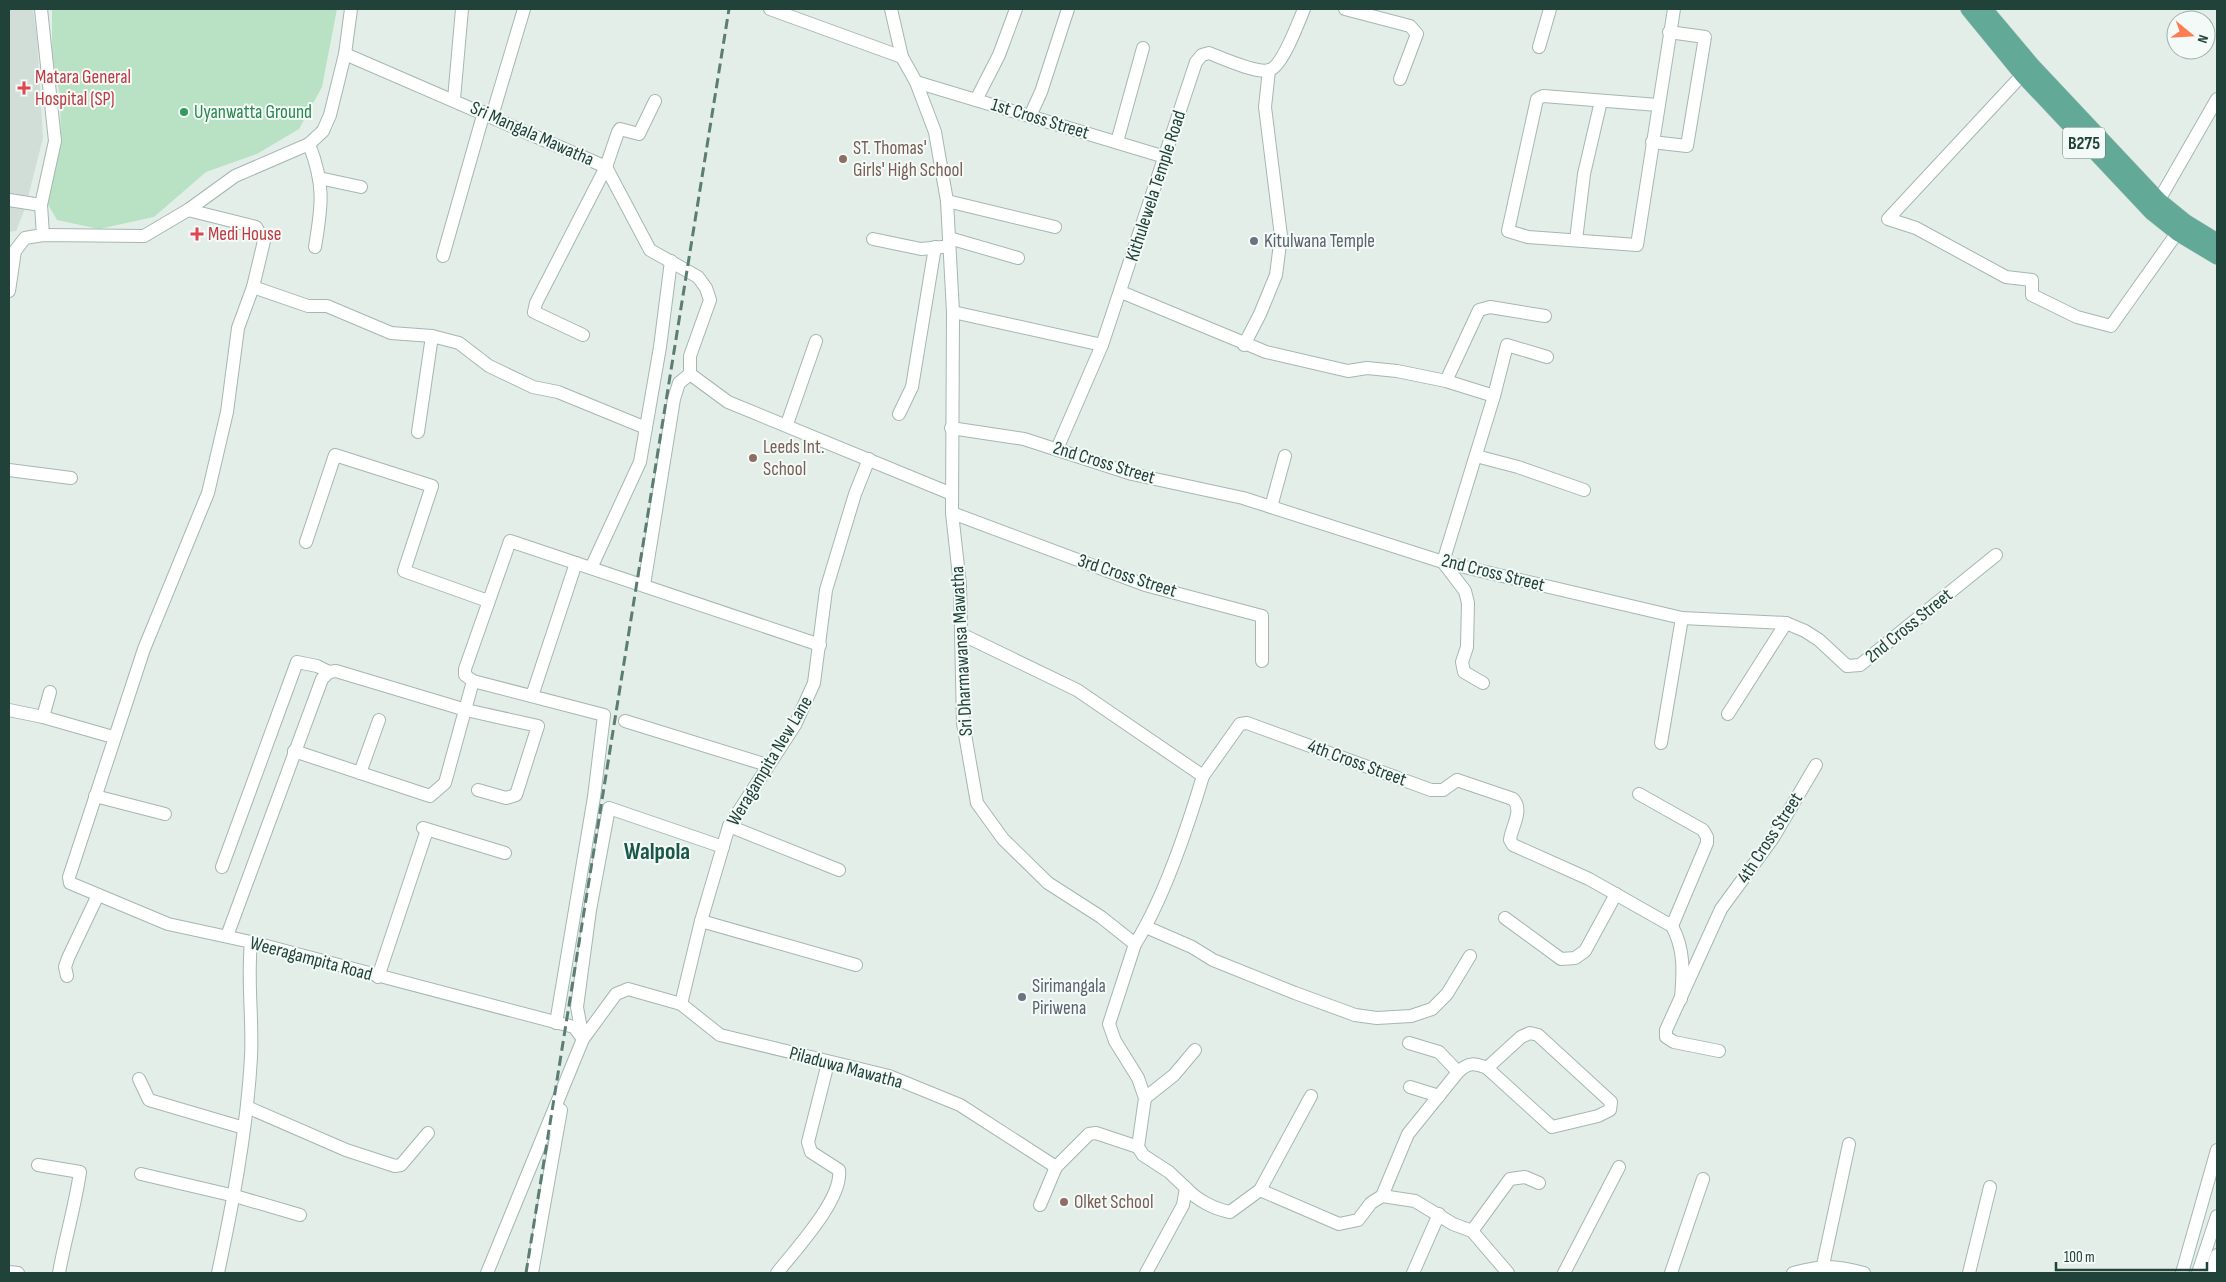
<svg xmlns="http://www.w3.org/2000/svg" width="2226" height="1282" viewBox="0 0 2226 1282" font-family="'Sofia Sans Condensed',sans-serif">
  <rect width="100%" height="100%" fill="#e3eee9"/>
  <polygon fill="#d1ded8" points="9,9 33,9 37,38 43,138 25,209 16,231 9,232"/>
  <polygon fill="#b9e2c4" points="52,9 337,9 322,87 299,129 257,154 206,172 154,217 99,229 57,220 46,201 61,143 60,95 52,57"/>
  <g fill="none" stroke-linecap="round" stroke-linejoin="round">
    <g stroke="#a5b7b1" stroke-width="14">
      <g id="minor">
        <polyline points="41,9 55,141 41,205 43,235"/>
        <polyline points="770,9 902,57"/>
        <polyline points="891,9 902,57 916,82 935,132 947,201 953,312 952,513 960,585 963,723 977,803 1003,839 1048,883 1101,917 1135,944 1109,1024 1115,1041 1138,1078 1145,1098 1138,1147 1143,1155 1169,1172 1186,1188 1183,1205 1146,1273"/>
        <polyline points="1345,9 1410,26 1417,34 1400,79"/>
        <polyline points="1539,47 1550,9"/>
        <polyline points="345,54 606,167 650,250 698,277 706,288 710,300 690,356 690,374 728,402 952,494"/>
        <polyline points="2022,75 1888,219 1916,228 2006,277 2032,280 2032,295 2077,317 2111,326 2177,233"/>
        <polyline points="916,82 1165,157"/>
        <polyline points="454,99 462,9"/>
        <polyline points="976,100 999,55 1016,9"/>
        <polyline points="1658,105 1543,96 1537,99 1508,231 1528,237 1637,245 1674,9"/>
        <polyline points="492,116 524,9"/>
        <polyline points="1030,116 1041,92 1068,9"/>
        <polyline points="1117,142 1143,48"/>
        <polyline points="1652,142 1687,146 1705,37 1669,32"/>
        <path d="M309,144C325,185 322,205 315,247"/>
        <polyline points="319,178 361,187"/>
        <polyline points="9,200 41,205"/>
        <polyline points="947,201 1055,227"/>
        <polyline points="2155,207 2217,99"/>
        <polyline points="188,210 256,227 264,241 253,287 238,328 227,412 208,493 144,649 69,877 70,883 168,924 251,942 574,1027 583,1039"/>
        <polyline points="949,238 1018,258"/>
        <polyline points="873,239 921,249 942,247"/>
        <polyline points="1576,240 1584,174 1601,101"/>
        <polyline points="443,256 484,112"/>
        <polyline points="253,287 308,306 327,306 391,333 432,336 459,343 489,366 533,387 558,392 646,428"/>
        <polyline points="9,291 15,251 25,238 43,235 144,236 188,210 235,176 309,144 323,131 330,115 345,54 351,9"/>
        <polyline points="1121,292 1266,352 1348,371 1367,368 1397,371 1446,381 1494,396"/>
        <polyline points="953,312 1102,345"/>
        <polyline points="583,335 534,312 536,303 606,167 618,132 620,129 639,134 655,101"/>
        <polyline points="1244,345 1260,314 1276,275 1281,236 1265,107 1269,70"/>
        <polyline points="1446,381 1479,310 1490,307 1545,316"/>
        <polyline points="899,414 912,387 935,247"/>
        <polyline points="787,424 816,341"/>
        <polyline points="951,428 1024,439 1132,474 1243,498 1443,562 1682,618 1786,623 1805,631 1819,640 1847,666 1860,665 1996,555"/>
        <polyline points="418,432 432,336"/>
        <path d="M1057,449L1102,345L1196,62L1202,55L1209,53C1222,58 1257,74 1270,70C1283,65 1298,23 1304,9"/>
        <polyline points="1476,456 1518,467 1584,490"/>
        <polyline points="9,470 71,478"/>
        <polyline points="1271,507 1285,456"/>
        <polyline points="952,513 1145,585 1262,616 1262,661"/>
        <polyline points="306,542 335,455 432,486 404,571 488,601"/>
        <polyline points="591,568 640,462 660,347 671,261"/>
        <polyline points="644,585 674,399 679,383 690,374"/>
        <path d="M961,634L1077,690L1203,776L1240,724L1247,723L1431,790H1443L1457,780L1513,799C1524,810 1511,828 1510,840L1513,845L1589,879L1672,926C1685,950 1683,972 1681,999"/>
        <polyline points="1483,683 1464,672 1462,662 1467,647 1468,603 1465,591 1443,562 1494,396 1507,345 1547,357"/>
        <polyline points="532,696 576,563"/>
        <polyline points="9,710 43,717 113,737"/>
        <polyline points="1728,714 1786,623"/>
        <polyline points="43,717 50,692"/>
        <polyline points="625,721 767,765"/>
        <polyline points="1661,743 1682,618"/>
        <polyline points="294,751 430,796 445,783 473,681"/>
        <polyline points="360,773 379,720"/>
        <polyline points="1639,794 1703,830 1707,837 1707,843 1672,926"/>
        <polyline points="95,796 165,814"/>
        <polyline points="729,826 839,870"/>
        <polyline points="423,828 505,853"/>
        <polyline points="222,867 297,662 317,666 329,672"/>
        <polyline points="1505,918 1561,959 1575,958 1585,951 1616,894"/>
        <polyline points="701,921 856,965"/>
        <polyline points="1146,927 1192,947 1213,960 1295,993 1355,1015 1377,1018 1411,1016 1432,1009 1447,994 1470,956"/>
        <polyline points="227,936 322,679 329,672 336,671 466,710 538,726 516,795 506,798 478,790"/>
        <path d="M1135,944C1164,899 1187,829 1203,776"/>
        <polyline points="67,976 65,967 68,958 98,895"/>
        <polyline points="378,977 427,830"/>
        <polyline points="681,1004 701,921 729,826 795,725 814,683 826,590 855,494 869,459"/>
        <polyline points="556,1023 594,797 604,715 473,681 465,675 465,669 510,541 820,645"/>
        <polyline points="582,1034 577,1007 590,910 609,808 723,847"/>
        <polyline points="1409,1043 1439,1052 1458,1072"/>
        <polyline points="1719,1051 1674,1042 1666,1037 1666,1030 1721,909 1773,838 1816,765"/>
        <polyline points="139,1079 149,1100 244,1128"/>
        <polyline points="1410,1087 1439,1096"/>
        <polyline points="1145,1098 1174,1075 1195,1050"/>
        <polyline points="247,1107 346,1150 395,1166 401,1165 428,1133"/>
        <path d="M38,1165L80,1172C75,1207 65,1239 59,1273"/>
        <polyline points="141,1174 235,1196 300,1215"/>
        <path d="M1186,1188C1197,1200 1214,1209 1230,1212L1260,1190L1311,1096"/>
        <polyline points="1260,1190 1339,1224 1358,1220 1371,1203 1382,1196 1415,1201 1453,1224 1472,1231 1508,1273"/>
        <path d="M1382,1196L1408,1134L1458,1072C1469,1062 1474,1063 1487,1068L1521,1037L1530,1033L1538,1035L1611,1102L1610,1110L1598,1116L1552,1127L1487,1068"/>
        <polyline points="1040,1205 1056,1167"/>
        <polyline points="1472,1231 1510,1179 1525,1177 1539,1183"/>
        <polyline points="1823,1265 1849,1144"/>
        <polyline points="9,1272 18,1273"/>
        <path d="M218,1273C233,1202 247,1130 251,1057C253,1019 247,981 251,942"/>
        <polyline points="487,1273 583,1039 616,994 628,989 681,1004 720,1035 889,1076 960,1105 1056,1167 1089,1134 1096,1133 1138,1147"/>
        <polyline points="532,1273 561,1110"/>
        <path d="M777,1273C795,1250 843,1199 839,1170L811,1152L808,1142L828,1063"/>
        <polyline points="1413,1273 1439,1214"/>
        <polyline points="1564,1273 1619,1167"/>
        <polyline points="1671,1273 1703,1179"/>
        <path d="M1793,1273C1824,1265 1833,1265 1864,1273"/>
        <polyline points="1969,1273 1990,1187"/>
        <polyline points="2182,1273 2217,1150"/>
        <polyline points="2198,1273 2217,1216"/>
        <polyline points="2211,1273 2217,1255"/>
      </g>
    </g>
    <g stroke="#c1cac8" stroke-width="16">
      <g id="major">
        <polyline points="1968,9 2022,75 2152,213 2177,233 2217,257"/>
        <polyline points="1985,9 2033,66 2159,200 2186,222 2217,241"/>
      </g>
    </g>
    <use href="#minor" stroke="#fff" stroke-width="12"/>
    <use href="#major" stroke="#62a997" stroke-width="15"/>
    <polyline stroke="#5b7d74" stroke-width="3" stroke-dasharray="10 5" stroke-linecap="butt" points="526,1273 729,9"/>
  </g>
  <g fill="#e0444e" stroke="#f4faf7" stroke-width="2">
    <path d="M21.5 80.5h5v5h5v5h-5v5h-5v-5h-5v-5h5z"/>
    <path d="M194.5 226.5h5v5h5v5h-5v5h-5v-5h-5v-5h5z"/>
  </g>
  <circle fill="#2e9e5b" stroke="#f4faf7" stroke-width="2" cx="184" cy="112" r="5"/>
  <g fill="#8d6e63" stroke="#f4faf7" stroke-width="2">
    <circle cx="843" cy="159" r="5"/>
    <circle cx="753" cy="458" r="5"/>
    <circle cx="1064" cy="1202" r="5"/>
  </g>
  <g fill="#6b7280" stroke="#f4faf7" stroke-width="2">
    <circle cx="1254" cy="241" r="5"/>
    <circle cx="1022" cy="997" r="5"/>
  </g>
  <g text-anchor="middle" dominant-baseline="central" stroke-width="4" stroke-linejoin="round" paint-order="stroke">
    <rect fill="#f4faf7" stroke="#607972" stroke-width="1" x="2063" y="127.5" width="42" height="31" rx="4"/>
    <g font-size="18" font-weight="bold" fill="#204239">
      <text x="2084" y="143">B275</text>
    </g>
    <g font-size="19" fill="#be3a42" stroke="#f4faf7" text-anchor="start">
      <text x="35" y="77">Matara General<tspan x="35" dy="22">Hospital (SP)</tspan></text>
      <text x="208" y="234">Medi House</text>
    </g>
    <g font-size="19" fill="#27864d" stroke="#f4faf7" text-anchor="start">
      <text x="194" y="112">Uyanwatta Ground</text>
    </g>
    <g font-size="19" fill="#204239" stroke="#f4faf7">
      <text transform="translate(1040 119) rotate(17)">1st Cross Street</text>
      <text transform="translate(532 134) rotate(24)">Sri Mangala Mawatha</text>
      <text transform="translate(1156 186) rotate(-72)">Kithulewela Temple Road</text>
      <text transform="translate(1104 463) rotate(17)">2nd Cross Street</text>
      <text transform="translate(1493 573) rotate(14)">2nd Cross Street</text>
      <text transform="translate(1127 576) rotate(18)">3rd Cross Street</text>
      <text transform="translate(1909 626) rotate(-39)">2nd Cross Street</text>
      <text transform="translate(962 651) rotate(-93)">Sri Dharmawansa Mawatha</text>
      <text transform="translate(770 761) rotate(-59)">Weragampita New Lane</text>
      <text transform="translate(1357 763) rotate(20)">4th Cross Street</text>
      <text transform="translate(1770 838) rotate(-57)">4th Cross Street</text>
      <text transform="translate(311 959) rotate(15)">Weeragampita Road</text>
      <text transform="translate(846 1068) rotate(15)">Piladuwa Mawatha</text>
    </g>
    <g font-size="19" fill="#785e54" stroke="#f4faf7" text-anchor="start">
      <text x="853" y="148">ST. Thomas'<tspan x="853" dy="22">Girls' High School</tspan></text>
      <text x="763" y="447">Leeds Int.<tspan x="763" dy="22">School</tspan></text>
      <text x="1074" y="1202">Olket School</text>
    </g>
    <g font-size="19" fill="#5b616d" stroke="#f4faf7" text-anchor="start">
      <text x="1264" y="241">Kitulwana Temple</text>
      <text x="1032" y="986">Sirimangala<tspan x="1032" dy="22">Piriwena</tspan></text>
    </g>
    <g font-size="24" font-weight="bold" fill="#195748" stroke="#f4faf7">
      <text x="657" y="851">Walpola</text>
    </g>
  </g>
  <rect width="2226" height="1282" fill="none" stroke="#204239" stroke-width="20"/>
  <g transform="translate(2191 35) rotate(108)"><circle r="24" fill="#f4faf7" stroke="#9fb0ab"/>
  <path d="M0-4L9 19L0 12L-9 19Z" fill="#ff7b50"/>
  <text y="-8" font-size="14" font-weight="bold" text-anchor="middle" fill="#204239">N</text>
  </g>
  <path d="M2056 1262v8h151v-8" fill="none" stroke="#204239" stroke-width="2.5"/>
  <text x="2064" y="1262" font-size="15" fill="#204239" stroke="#f4faf7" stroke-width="4" paint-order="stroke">100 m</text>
</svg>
